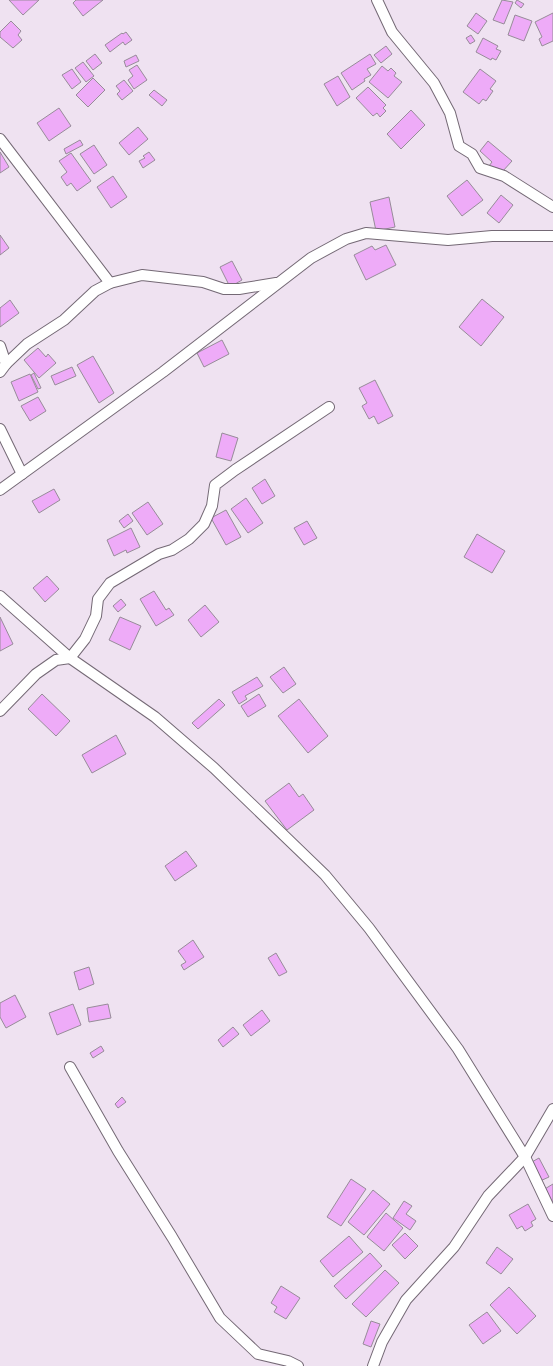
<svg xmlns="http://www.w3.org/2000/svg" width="553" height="1366" viewBox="0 0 553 1366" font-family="'PT Sans',sans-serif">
  <rect width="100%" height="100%" fill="#efe2f1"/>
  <g fill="#eeabf8" stroke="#978c99">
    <polygon points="9,0 39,0 23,15"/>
    <polygon points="76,0 103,0 83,16 73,3"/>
    <polygon points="502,0 513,2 504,24 493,20"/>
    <polygon points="517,0 524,4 521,8 515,3"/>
    <polygon points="476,13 487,21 478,34 467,26"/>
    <polygon points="553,13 553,41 542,46 539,39 542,37 535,22"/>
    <polygon points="515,15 532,21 524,41 508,35"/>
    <polygon points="11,21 21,31 18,35 22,40 13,48 0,37 0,32"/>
    <polygon points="126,32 132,40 125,45 123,42 110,52 105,45 122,33 123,34"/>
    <polygon points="471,35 475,41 470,44 466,38"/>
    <polygon points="483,38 498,46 496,49 501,51 496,60 492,58 491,60 476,52"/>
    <polygon points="386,46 392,54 381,63 374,55"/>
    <polygon points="95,54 102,63 93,70 86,61"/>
    <polygon points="370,54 376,64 367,69 371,75 364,79 365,81 352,90 341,73"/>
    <polygon points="136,55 139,61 126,67 124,61"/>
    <polygon points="83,62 94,76 86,82 75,68"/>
    <polygon points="137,65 147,80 134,89 128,80 133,76 129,70"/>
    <polygon points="382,66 388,71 391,68 396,73 394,76 402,82 388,98 369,82"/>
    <polygon points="72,69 81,82 72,89 62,75"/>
    <polygon points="480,69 496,81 490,89 493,91 486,101 483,99 479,104 463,92"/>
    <polygon points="338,76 350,97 337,106 324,84"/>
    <polygon points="93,78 105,90 88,107 76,95"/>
    <polygon points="124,80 133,91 122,100 117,94 120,91 116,86"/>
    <polygon points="368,87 386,105 383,108 386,111 380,117 377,113 373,116 356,98"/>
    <polygon points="154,90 167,100 162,106 149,95"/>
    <polygon points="59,108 71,126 49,141 37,123"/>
    <polygon points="411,110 425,125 401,149 387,134"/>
    <polygon points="138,127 148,139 129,155 119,143"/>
    <polygon points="80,140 83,145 66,154 64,149"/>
    <polygon points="488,141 512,161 502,172 497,168 495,171 489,166 492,162 480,151"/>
    <polygon points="94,145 107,165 94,174 80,154"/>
    <polygon points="0,152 9,167 0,173"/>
    <polygon points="149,152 155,160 143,168 139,161 145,158 143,156"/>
    <polygon points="71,153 91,181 77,191 71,183 67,186 61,177 67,172 59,161"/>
    <polygon points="113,176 127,197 111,208 97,187"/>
    <polygon points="467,180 483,200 462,216 447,196"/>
    <polygon points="501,195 513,205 499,223 487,213"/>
    <polygon points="389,197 395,227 376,231 370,202"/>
    <polygon points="0,235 9,248 0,255"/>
    <polygon points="386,245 396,265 366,280 354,255 372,246 375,250"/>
    <polygon points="232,261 242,280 230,287 220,267"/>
    <polygon points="482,299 504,317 481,346 459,327"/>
    <polygon points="10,300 19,313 0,327 0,308"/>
    <polygon points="222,340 229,354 204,367 197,353"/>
    <polygon points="38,348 46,357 48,354 56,363 39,378 24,360"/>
    <polygon points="93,356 114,393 99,403 77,365"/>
    <polygon points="72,367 76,376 55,385 51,376"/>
    <polygon points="34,373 41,388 38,389 31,375"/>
    <polygon points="30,374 38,392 19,401 11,382"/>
    <polygon points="375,380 393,416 378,424 374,416 369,419 362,406 367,403 359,388"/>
    <polygon points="38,397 46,411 30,421 21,406"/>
    <polygon points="222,433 238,438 231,461 216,457"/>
    <polygon points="265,479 275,496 262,504 252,488"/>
    <polygon points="54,489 60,500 39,513 32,501"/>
    <polygon points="246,498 263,523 248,533 231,509"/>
    <polygon points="148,502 163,524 147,535 132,513"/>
    <polygon points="226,510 241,537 226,545 211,518"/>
    <polygon points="128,514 133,521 124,528 119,521"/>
    <polygon points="307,521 317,538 304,545 294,528"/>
    <polygon points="131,528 140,547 127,553 126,550 114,556 107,540"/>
    <polygon points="477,534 505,551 492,573 464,557"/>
    <polygon points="47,576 59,589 45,602 33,588"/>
    <polygon points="154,591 166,610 169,608 174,615 156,626 140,599"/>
    <polygon points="121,599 126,605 118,612 113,606"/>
    <polygon points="205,605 219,622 201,637 188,620"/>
    <polygon points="0,617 13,644 0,651"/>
    <polygon points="120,617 141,626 130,650 109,640"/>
    <polygon points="284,667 296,684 283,693 270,677"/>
    <polygon points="257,677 263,686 245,696 247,699 239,704 232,692"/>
    <polygon points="42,694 70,721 56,736 28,709"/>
    <polygon points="259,694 266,706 248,717 241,706"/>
    <polygon points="219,699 225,705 198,729 192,723"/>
    <polygon points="299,699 328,736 308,753 278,716"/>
    <polygon points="116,735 126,754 92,773 82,755"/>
    <polygon points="289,783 299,797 303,794 314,810 287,830 265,801"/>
    <polygon points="186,851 197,866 175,881 165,866"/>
    <polygon points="193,940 204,957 184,970 181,965 186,962 178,951"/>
    <polygon points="276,953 287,972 279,976 268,958"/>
    <polygon points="89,967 94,984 79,990 74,972"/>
    <polygon points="15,995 26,1017 6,1028 0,1017 0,1003"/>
    <polygon points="73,1004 81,1025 57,1035 49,1013"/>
    <polygon points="108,1004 111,1018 89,1022 87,1008"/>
    <polygon points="262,1010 270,1021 251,1036 243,1025"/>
    <polygon points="233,1027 239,1034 223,1047 218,1040"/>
    <polygon points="101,1046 104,1051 93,1058 90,1053"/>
    <polygon points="122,1097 126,1102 118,1108 115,1104"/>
    <polygon points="539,1158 549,1177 540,1181 530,1163"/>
    <polygon points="351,1179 366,1189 341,1226 327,1217"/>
    <polygon points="553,1184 553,1209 543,1190"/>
    <polygon points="373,1190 390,1204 364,1235 348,1222"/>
    <polygon points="404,1201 412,1206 406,1214 416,1221 410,1230 393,1218"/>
    <polygon points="528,1204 536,1219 531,1222 533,1226 525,1231 522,1226 517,1229 509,1215"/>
    <polygon points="386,1213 403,1228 384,1251 367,1237"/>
    <polygon points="405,1233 418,1246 405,1259 392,1245"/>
    <polygon points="349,1236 363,1252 333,1277 320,1261"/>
    <polygon points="497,1247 513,1259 501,1274 486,1263"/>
    <polygon points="370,1253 382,1266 346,1299 334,1286"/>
    <polygon points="385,1270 399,1283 366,1317 352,1304"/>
    <polygon points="281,1286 300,1298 286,1319 274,1312 277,1307 271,1303"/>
    <polygon points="509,1287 536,1316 517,1334 490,1305"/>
    <polygon points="487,1312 501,1331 483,1344 469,1325"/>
    <polygon points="371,1321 380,1324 371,1347 363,1344"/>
  </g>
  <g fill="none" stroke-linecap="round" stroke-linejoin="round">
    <g stroke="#746975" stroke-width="12">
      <g id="minor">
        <polyline points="377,0 392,32 434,83 450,113 459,146 472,154 480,168 504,176 553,207"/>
        <polyline points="0,139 110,283"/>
        <polyline points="0,346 6,364"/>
        <polyline points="0,372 6,364 27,344 64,320 95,291 110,283 142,275 203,282 224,289 239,289 276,283"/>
        <polyline points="0,429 22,474"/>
        <polyline points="0,490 163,372 311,258 346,239 366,233 448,240 492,236 553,236"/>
        <polyline points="0,596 70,658 155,717 214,768 325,875 369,928 458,1049 525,1157 553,1216"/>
        <polyline points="0,711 36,674 56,660 70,658 85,639 96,616 98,599 110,583 159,554 172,550 189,539 204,524 212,506 215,485 235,470 329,407"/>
        <polyline points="70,1067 118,1151 172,1237 220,1318 258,1354 288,1361 298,1366"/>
        <polyline points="373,1366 382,1342 406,1300 454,1247 488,1196 525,1157 553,1109"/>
      </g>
    </g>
    <use href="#minor" stroke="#fff" stroke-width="10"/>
  </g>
</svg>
